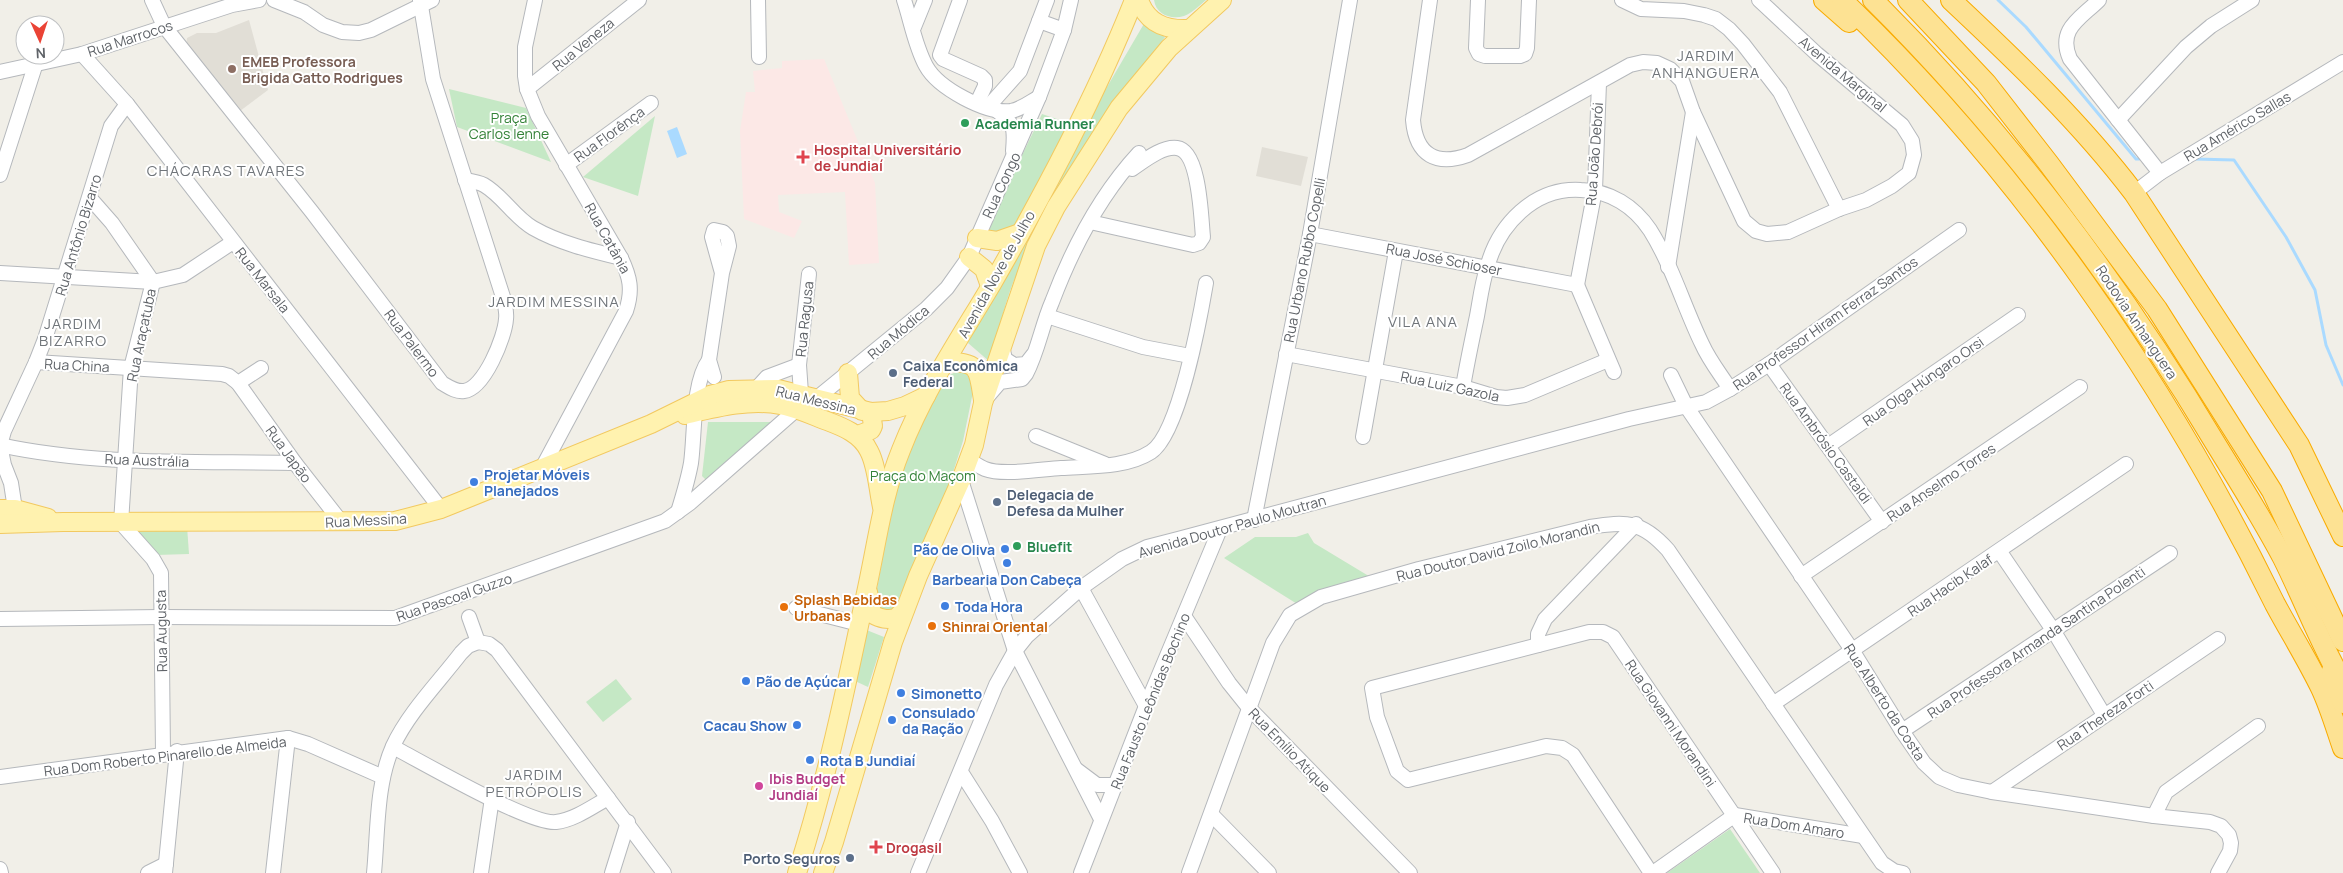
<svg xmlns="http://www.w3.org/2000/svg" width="2343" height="873" viewBox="0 0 2343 873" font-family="Manrope,sans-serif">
  <rect width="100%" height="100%" fill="#f1efe8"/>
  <g fill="#e1ded6">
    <polygon points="249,20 268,90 236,114 186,47 187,38 197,33 216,33"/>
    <polygon points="1262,147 1308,157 1301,186 1256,176"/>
  </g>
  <polygon fill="#fce8e6" points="824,59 875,183 879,263 849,265 845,192 778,195 779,212 802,221 794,238 744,219 740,131 746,92 755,92 753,71 782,68 782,61"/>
  <g fill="#c5e8c5">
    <path d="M1154,0H1206C1200,5 1192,13 1184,16C1170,20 1156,14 1154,0Z"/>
    <path d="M1145,22L1165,37C1112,112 1055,186 1018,271C1005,299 999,332 990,362L968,343L1038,205Z"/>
    <polygon points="449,89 526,108 551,162 457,127"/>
    <polygon points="1042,114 1069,123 1016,228 990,234 986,229"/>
    <polygon points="655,116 638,196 583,177"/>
    <polygon points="957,371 966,373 974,387 963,441 949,485 892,614 873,610 892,508 888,491 927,407 950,375"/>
    <polygon points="708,422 774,422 708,482 702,476"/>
    <polygon points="187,526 189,554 156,555 135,533 138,527"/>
    <polygon points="1308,533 1314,543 1377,581 1302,607 1224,558 1255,537 1296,537"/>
    <polygon points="864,629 884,637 868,687 855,681"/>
    <polygon points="616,679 632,699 603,722 586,702"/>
    <polygon points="1730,829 1760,873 1667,873"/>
  </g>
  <polygon fill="#aadaff" points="677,127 687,154 677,158 667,131"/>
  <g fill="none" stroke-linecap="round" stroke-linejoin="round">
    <g stroke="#aadaff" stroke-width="3">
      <polyline points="1998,0 2026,27 2136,159 2139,159"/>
      <polyline points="2195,159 2234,160 2286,237 2315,290 2326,345 2343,385"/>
    </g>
    <g stroke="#b5b8bc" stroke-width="16">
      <g id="minor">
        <path d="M152,0L164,26L312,212L442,383C449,387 455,392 464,391C484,389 505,337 506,319C507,313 505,306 504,300L433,79L420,0"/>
        <polyline points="274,0 304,12 323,25 342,32 359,33 371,30 432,0"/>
        <path d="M535,0L525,47V76L527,89L538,116L621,258C630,277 633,290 626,311L541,470"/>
        <polyline points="758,0 759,57"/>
        <path d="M904,0C911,21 915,46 926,66C938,88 986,114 1011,111C1022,109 1030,102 1039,97"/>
        <polyline points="960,0 940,55 943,59 981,76 985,80 985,86 977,103"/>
        <path d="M1430,0L1413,120C1416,156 1437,166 1468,155L1630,65L1643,62L1657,63L1670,69L1682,81L1693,112L1744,221L1756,231L1767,234L1788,232L1839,209L1866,200L1892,186L1909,173L1914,155L1912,141L1902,125L1817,54L1759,0"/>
        <polyline points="1478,0 1476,48 1479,54 1485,56 1520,56 1525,54 1527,48 1529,0"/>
        <polyline points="1622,0 1641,9 1684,11 1704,15 1716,19 1729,29 1743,44 1780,92 1839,209"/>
        <path d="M2099,0C2080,19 2057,29 2070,59L2160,173"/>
        <polyline points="1039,21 1064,30"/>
        <polyline points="914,27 925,0"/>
        <polyline points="82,54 127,104 441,509"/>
        <polyline points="0,72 82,54 232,5 259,0"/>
        <polyline points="527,89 639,0"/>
        <polyline points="988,107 1020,71 1047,0"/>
        <path d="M996,110C1015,124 1015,128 1013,151"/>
        <polyline points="2118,120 2186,47 2211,26 2252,0"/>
        <polyline points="566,165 651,103"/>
        <polyline points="0,175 35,66"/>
        <path d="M465,180C471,181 478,182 484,185C503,196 514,217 533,228C559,243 592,251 621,258"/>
        <polyline points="2134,193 2160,173 2343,62"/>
        <polyline points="90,198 112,223 153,282 131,368 121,523 153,559 161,573 163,753"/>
        <path d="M1090,222L1193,245L1199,243L1203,237C1201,219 1200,151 1177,148C1162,146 1144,161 1132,169"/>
        <polyline points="1310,234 1577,285"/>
        <polyline points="1668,267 1693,112"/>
        <polyline points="0,273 153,282 183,275 233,242"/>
        <polyline points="1577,285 1595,190 1599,83"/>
        <polyline points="1577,285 1614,372"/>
        <polyline points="1047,316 1143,347 1190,356"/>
        <polyline points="1002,346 1005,359 1014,365 1026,364 1033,355"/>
        <polyline points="1286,354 1463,387 1496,397 1507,398 1525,395 1608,360"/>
        <polyline points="36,362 222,374 229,376 238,383 261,368"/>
        <polyline points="1769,364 1882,522"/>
        <polyline points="1671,375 1686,406 1852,650 1902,731 1924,763 1939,777 1958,785 1992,792 2154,816 2210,822 2221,826 2229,835 2231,843 2230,851 2218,873"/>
        <polyline points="714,377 709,360 722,273 729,246 727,236 723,232 714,230 712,237 722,273"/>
        <polyline points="238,383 295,463 342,523"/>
        <path d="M1463,387C1467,363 1472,340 1477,316C1480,300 1482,283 1487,268C1498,225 1534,187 1581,190C1610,191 1634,206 1650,230C1672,265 1684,307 1702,344C1709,360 1721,375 1730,389"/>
        <polyline points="757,388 767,377 799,365"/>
        <polyline points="801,393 799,365 809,274"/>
        <path d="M988,396L1000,382L1022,379L1026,374C1038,351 1042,325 1052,302C1072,249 1101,194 1139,153"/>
        <polyline points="817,398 926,309 947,288 969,257 1039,97 1064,30 1071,0"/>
        <polyline points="1036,436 1105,464"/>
        <polyline points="1363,437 1396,251"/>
        <path d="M0,445C97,466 197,461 295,463"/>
        <polyline points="1828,446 2018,315"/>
        <path d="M969,460C974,463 980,467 985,469C1003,476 1042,469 1061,468C1090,466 1126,468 1151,452C1179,434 1200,318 1206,283"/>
        <polyline points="961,480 1015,651 1101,819"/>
        <polyline points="15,509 11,483 4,465 0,445 4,431 36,362 45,339 111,126 127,104"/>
        <path d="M678,512C683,496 688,480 691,463C695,435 692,383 709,360"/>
        <polyline points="1254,520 1310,234 1350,0"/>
        <polyline points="2000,552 2053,630 2104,715"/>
        <polyline points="1801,576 2080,387"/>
        <polyline points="1081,588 1146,706"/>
        <polyline points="796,608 859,624"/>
        <polyline points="1184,616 1229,683 1249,708 1410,873"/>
        <polyline points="469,617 478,642"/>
        <polyline points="0,619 161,617 395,618 665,521 690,503 797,409"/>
        <polyline points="478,642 489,644 497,650 664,873"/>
        <polyline points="1538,645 1538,634 1545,619 1636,524"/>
        <polyline points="1773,704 2126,464"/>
        <polyline points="1902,731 2170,553"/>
        <path d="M393,747C422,762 530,825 556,822C574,820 592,807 608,798"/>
        <polyline points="1077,770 1097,785 1115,785"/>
        <polyline points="961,772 992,821 1020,873"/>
        <polyline points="0,777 288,738 308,744 383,777"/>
        <polyline points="1992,792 2218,639"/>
        <polyline points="1212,815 1269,873"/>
        <polyline points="2154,816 2166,792 2258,726"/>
        <polyline points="0,869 1,873"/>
        <polyline points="148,873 166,864"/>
        <polyline points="165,873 177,751"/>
        <polyline points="273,873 288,738"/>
        <path d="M374,873C378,832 376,784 393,746C409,712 438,683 461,653L468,646L478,642"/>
        <polyline points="481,873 492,798"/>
        <polyline points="612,873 628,822"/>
        <polyline points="918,873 996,685 1015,651 1027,636 1081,588 1122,559 1147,547 1178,539 1629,419 1706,402 1730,389 1769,364 1959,230"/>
        <polyline points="1081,873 1146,706 1220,529"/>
        <path d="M1189,873L1273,643L1290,615L1321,597L1419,569L1590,527C1627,521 1642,521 1668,550L1882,863L1894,871L1903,873"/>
        <polyline points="1651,873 1573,755 1562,748 1546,746 1408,780 1397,771 1377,717 1372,688 1589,632 1603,632 1613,637 1773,873"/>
        <polyline points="1653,873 1735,815 1863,836"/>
      </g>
    </g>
    <g stroke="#f2c960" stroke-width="20">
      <g id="major">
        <path d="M1139,0C1147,23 1165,30 1188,29"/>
        <polyline points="977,238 997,241 1020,233"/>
        <polyline points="969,257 984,269 990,286"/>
        <path d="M946,362C980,362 978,369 983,400"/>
        <polyline points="848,373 850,398 862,411"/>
        <path d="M685,415C715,408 749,399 780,405C796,408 811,415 827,421C843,427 861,434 869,451C877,466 878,489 882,507"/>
        <polyline points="858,435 871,430 873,426 871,412"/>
        <polyline points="0,509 15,509 48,518"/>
        <polyline points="0,524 63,522 395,521 441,509 461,501 651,424 710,395 729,390 778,389 871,412 888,411 905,406 926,396"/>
        <path d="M868,592L872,614C881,619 887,620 896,618L905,609"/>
        <path d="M797,873C827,780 847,683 867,588C877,542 883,494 901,450C924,391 960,338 992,284C1044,193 1095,98 1134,0"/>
        <polyline points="823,873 834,842 893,642 918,576 961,480 974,445 983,403 1036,246 1056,207 1119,108 1169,48 1222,0"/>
      </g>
    </g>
    <g stroke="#f9ab00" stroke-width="22">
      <g id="highway">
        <polyline points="1824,0 1849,22"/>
        <path d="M1842,0C2021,171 2166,382 2275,604C2290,632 2307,659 2321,688C2330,707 2336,728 2343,748"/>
        <path d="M1873,0C2007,133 2121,285 2217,446C2240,483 2263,520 2283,558C2304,600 2320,643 2343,683"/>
        <polyline points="1908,0 1986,83 2049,164 2157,309 2272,491 2343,641"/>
        <path d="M1951,0C2016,61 2080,122 2134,193L2299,445L2343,536"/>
        <polyline points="2332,671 2343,703"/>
      </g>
    </g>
    <use href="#minor" stroke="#fff" stroke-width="14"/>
    <use href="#major" stroke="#fff2af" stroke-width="18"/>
    <use href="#highway" stroke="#fde293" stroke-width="20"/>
  </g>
  <circle fill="#8d6e63" stroke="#fff" stroke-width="2" cx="232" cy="69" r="5"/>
  <g fill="#2e9e5b" stroke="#fff" stroke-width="2">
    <circle cx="965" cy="123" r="5"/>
    <circle cx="1017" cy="546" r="5"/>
  </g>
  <g fill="#e0444e" stroke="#fff" stroke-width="2">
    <path d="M800.5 149.5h5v5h5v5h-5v5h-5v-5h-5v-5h5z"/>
    <path d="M873.5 839.5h5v5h5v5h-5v5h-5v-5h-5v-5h5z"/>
  </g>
  <g fill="#5c6f8a" stroke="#fff" stroke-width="2">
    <circle cx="893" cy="373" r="5"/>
    <circle cx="997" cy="502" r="5"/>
    <circle cx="850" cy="858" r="5"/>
  </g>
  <g fill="#3f7fe0" stroke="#fff" stroke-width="2">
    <circle cx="474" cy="482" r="5"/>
    <circle cx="1005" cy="549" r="5"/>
    <circle cx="1007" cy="563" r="5"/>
    <circle cx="945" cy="606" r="5"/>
    <circle cx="746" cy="681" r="5"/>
    <circle cx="901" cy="693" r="5"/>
    <circle cx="892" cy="720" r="5"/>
    <circle cx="797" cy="725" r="5"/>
    <circle cx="810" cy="760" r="5"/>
  </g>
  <g fill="#e8710a" stroke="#fff" stroke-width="2">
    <circle cx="784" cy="607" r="5"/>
    <circle cx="932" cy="626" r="5"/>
  </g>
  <circle fill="#d1479c" stroke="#fff" stroke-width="2" cx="759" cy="786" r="5"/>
  <g text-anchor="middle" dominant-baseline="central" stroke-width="4" stroke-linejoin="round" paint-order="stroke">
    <g font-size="14" fill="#5f6368" stroke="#fff">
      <text transform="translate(130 38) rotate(-18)">Rua Marrocos</text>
      <text transform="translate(583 44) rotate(-39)">Rua Veneza</text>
      <text transform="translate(1843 74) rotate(40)">Avenida Marginal</text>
      <text transform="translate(2237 126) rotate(-31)">Rua Américo Sallas</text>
      <text transform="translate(609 134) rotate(-36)">Rua Florênça</text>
      <text transform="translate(1594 154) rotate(-86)">Rua João Debrói</text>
      <text transform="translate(1001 185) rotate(-65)">Rua Congo</text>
      <text transform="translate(78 235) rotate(-73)">Rua Antônio Bizarro</text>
      <text transform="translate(608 238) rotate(61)">Rua Catânia</text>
      <text transform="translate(1444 259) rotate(11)">Rua José Schioser</text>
      <text transform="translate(1304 260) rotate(-79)">Rua Urbano Rubbo Copelli</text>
      <text transform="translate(996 274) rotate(-61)">Avenida Nove de Julho</text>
      <text transform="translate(263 280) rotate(52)">Rua Marsala</text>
      <text transform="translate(804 319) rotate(-84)">Rua Ragusa</text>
      <text transform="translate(2137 322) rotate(56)">Rodovia Anhanguera</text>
      <text transform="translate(1825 323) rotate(-35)">Rua Professor Hiram Ferraz Santos</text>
      <text transform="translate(898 332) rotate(-40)">Rua Módica</text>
      <text transform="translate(141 335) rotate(-78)">Rua Araçatuba</text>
      <text transform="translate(412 343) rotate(53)">Rua Palermo</text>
      <text transform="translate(77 365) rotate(3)">Rua China</text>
      <text transform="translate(1923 381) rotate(-35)">Rua Olga Húngaro Orsi</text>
      <text transform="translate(1450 386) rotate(12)">Rua Luiz Gazola</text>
      <text transform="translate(816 400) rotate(14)">Rua Messina</text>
      <text transform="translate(1826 443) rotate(54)">Rua Ambrósio Castaldi</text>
      <text transform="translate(289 454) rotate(54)">Rua Japão</text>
      <text transform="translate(147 460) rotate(2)">Rua Austrália</text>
      <text transform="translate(1941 482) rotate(-34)">Rua Anselmo Torres</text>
      <text transform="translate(366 520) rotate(-3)">Rua Messina</text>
      <text transform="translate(1232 526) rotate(-16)">Avenida Doutor Paulo Moutran</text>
      <text transform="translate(1498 551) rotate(-14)">Rua Doutor David Zoilo Morandin</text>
      <text transform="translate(1950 585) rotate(-34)">Rua Hacib Kalaf</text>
      <text transform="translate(454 597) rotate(-19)">Rua Pascoal Guzzo</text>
      <text transform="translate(161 631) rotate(-91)">Rua Augusta</text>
      <text transform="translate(2036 642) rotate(-34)">Rua Professora Armanda Santina Polenti</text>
      <text transform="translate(1150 701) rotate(-68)">Rua Fausto Leônidas Bochino</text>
      <text transform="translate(1885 702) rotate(57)">Rua Alberto da Costa</text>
      <text transform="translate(2105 715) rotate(-34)">Rua Thereza Forti</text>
      <text transform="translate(1671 723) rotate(56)">Rua Giovanni Morandini</text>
      <text transform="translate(1290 750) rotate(46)">Rua Emílio Atique</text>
      <text transform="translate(165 756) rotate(-7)">Rua Dom Roberto Pinarello de Almeida</text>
      <text transform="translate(1794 825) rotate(9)">Rua Dom Amaro</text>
    </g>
    <g font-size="14" font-weight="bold" fill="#785e54" stroke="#fff" text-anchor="start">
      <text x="242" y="61">EMEB Professora<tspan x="242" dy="16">Brigida Gatto Rodrigues</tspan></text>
    </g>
    <g font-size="14" fill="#348238" stroke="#fff">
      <text x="509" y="117">Praça<tspan x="509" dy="16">Carlos Ienne</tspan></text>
      <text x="923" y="475">Praça do Maçom</text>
    </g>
    <g font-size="14" font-weight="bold" fill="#27864d" stroke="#fff" text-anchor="start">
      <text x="975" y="123">Academia Runner</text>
      <text x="1027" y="546">Bluefit</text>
    </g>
    <g font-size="14" font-weight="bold" fill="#be3a42" stroke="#fff" text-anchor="start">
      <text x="814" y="149">Hospital Universitário<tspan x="814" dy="16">de Jundiaí</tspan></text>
      <text x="886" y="847">Drogasil</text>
    </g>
    <g font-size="14" font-weight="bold" fill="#4e5e75" stroke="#fff" text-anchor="start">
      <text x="903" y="365">Caixa Econômica<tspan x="903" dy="16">Federal</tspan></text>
      <text x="1007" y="494">Delegacia de<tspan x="1007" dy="16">Defesa da Mulher</tspan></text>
      <text x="840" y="858" text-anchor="end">Porto Seguros</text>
    </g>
    <g font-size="14" font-weight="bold" fill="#366cbe" stroke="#fff" text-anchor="start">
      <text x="484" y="474">Projetar Móveis<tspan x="484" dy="16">Planejados</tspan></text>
      <text x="995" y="549" text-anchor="end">Pão de Oliva</text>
      <text x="1007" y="579" text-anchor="middle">Barbearia Don Cabeça</text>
      <text x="955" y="606">Toda Hora</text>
      <text x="756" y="681">Pão de Açúcar</text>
      <text x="911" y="693">Simonetto</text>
      <text x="902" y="712">Consulado<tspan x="902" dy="16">da Ração</tspan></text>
      <text x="787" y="725" text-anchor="end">Cacau Show</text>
      <text x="820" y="760">Rota B Jundiaí</text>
    </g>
    <g font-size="14" font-weight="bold" fill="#c56008" stroke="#fff" text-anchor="start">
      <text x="794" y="599">Splash Bebidas<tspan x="794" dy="16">Urbanas</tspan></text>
      <text x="942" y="626">Shinrai Oriental</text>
    </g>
    <g font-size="14" font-weight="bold" fill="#b23c85" stroke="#fff" text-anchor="start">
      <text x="769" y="778">Ibis Budget<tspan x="769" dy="16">Jundiaí</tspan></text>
    </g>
    <g font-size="15" letter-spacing="1" fill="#70757a" stroke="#fff">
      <text x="1706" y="55">JARDIM<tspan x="1706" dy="17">ANHANGUERA</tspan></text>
      <text x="226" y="170">CHÁCARAS TAVARES</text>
      <text x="554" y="301">JARDIM MESSINA</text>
      <text x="1423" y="321">VILA ANA</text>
      <text x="73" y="323">JARDIM<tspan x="73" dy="17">BIZARRO</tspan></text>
      <text x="534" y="774">JARDIM<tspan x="534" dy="17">PETRÓPOLIS</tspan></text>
    </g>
  </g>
  <g transform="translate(40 40) rotate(177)"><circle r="24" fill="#ffffff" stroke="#bfc1c3"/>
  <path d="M0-4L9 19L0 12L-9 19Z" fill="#ea4335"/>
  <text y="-8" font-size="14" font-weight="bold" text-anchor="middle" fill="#5f6368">N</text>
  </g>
</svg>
